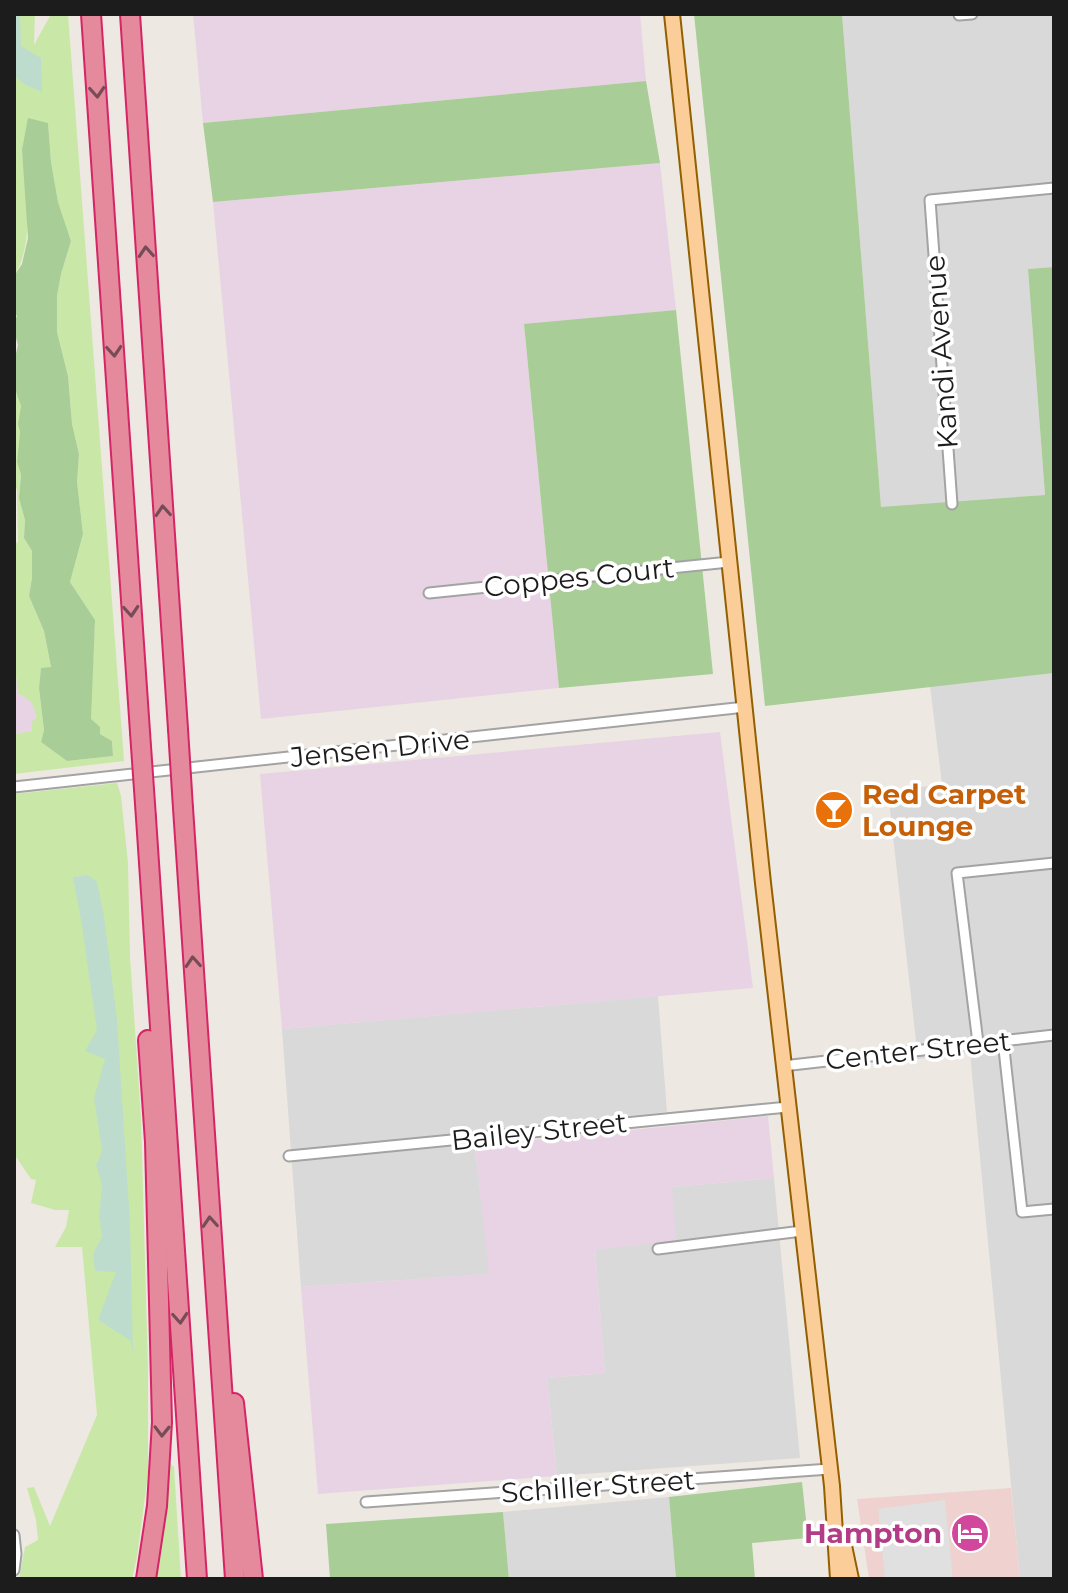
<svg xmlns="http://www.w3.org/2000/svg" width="1068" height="1593" viewBox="0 0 1068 1593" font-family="Montserrat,sans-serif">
  <rect width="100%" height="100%" fill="#ede9e2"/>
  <g fill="#dad9d9">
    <polygon points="842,14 1054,14 1054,267 1028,269 1045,495 881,508"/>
    <polygon points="1054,673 1054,1579 1020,1579 970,1053 918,1059 888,792 942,784 930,686"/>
    <polygon points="658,996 667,1112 473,1131 490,1274 301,1287 282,1029"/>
    <polygon points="774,1178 800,1458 557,1476 547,1378 605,1373 595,1250 672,1187"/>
    <polygon points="669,1497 676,1579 509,1579 503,1512"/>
  </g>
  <polygon fill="#efd1d0" points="1011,1488 1020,1579 869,1579 857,1499"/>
  <g fill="#e7d3e4">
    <polygon points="193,14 640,14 646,81 203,123"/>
    <polygon points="660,163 676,310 524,325 559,688 261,719 213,202"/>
    <polygon points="14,658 18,694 29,698 34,706 36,718 32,731 14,734"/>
    <polygon points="720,732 753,988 282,1029 260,774"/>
    <polygon points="768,1116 774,1178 672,1187 676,1241 595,1250 605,1373 547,1378 557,1476 318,1494 301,1287 489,1274 475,1146"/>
  </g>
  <g fill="#c9e8a7">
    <path d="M14,14H35L34,45L51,14H68L124,761L14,774V734L32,731V722L36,718C34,704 31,699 18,694L14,658V543L18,542L17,489L14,487V379L15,389L21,406L18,424L20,432L17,462L21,475L19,498L25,520L24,538L32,551V578L29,596L44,631L51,668L41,669L39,688L44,730L41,742L67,761L113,756L112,741L100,734L90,720L95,620L70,582L83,534L77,482L79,454L72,424L68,376L57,332V296L61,274L71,241L58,202L51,162L48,123L22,150C25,190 36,241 14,276Z"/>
    <polygon points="117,783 121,796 128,863 130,956 141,1118 148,1368 148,1474 137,1557 132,1579 19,1579 25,1547 38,1540 36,1520 27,1488 34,1487 50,1526 97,1415 82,1247 55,1247 66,1227 69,1210 55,1210 31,1203 36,1180 31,1179 14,1154 14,794"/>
    <polygon points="170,1463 174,1467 181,1579 154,1579 168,1466"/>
  </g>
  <g fill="#a8cd96">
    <polygon points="694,14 842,14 881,507 1045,495 1028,269 1054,267 1054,673 765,706"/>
    <polygon points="646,81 660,163 213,202 203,123"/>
    <polygon points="28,118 48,123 51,162 58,202 71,241 61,274 57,296 57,332 68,376 72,424 79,454 77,482 83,534 70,582 95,620 91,719 100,727 100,734 112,741 113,756 67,761 41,742 44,730 39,688 41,668 51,667 44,631 29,596 32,578 32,551 24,538 25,520 19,498 21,475 17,462 20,432 18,424 21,406 15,389 14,379 14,362 18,345 14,331 14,322 17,316 14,312 14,276 22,264 28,238 22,150"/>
    <polygon points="676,310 713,674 559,688 524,324"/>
    <polygon points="802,1482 808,1538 752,1543 755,1579 676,1579 669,1497"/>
    <polygon points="503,1512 509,1579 330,1579 326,1524"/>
  </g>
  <g fill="#bedccd">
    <polygon points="14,14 20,14 21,46 41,58 42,92 24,84 14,76"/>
    <polygon points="88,875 97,882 104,916 117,1019 130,1223 133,1354 131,1341 98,1320 116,1272 95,1271 93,1254 102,1236 99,1217 102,1185 96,1165 102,1151 94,1098 105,1059 85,1051 97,1030 81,920 73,877"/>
  </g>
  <polygon fill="#e0e0e0" points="945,1500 953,1579 885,1579 878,1509"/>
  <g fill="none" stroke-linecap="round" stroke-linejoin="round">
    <g stroke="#a3a3a3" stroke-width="13">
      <g id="minor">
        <polyline points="959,15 972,14"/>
        <polyline points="952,504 930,200 1054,188"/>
        <polyline points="429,593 729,562"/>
        <polyline points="14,787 745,707"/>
        <polyline points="1003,1040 1022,1212 1054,1209"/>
        <polyline points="978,1043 957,873 1054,863"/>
        <polyline points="783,1066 1054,1035"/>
        <polyline points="289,1156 788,1107"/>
        <polyline points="658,1249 802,1231"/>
        <polyline points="366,1502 830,1469"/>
        <polyline points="14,1535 16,1554 14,1570"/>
      </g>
    </g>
    <g stroke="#935f01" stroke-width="18">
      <g id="primary">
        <polyline points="672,14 763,883 832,1486 838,1579"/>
        <polyline points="843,1541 851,1579"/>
      </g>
    </g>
    <g stroke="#d52566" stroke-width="22">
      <g id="motorway">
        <polyline points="91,14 140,732"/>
        <polyline points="130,14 178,729"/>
        <polyline points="183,808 235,1579"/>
        <polyline points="146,818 197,1579"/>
        <polyline points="234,1403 253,1579"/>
        <polyline points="146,1579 157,1506 162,1422 155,1142 148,1040"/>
      </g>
    </g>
    <use href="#minor" stroke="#fff" stroke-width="9"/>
    <use href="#primary" stroke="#fbce99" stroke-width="14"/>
    <use href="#motorway" stroke="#e5899d" stroke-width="18"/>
    <g stroke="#d52566" stroke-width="22" stroke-linecap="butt">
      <g id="motorway-bridge">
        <polyline points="178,729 183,808"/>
        <polyline points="140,732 146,818"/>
      </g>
    </g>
    <use href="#motorway-bridge" stroke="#e5899d" stroke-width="18"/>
  </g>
  <defs><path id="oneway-chevron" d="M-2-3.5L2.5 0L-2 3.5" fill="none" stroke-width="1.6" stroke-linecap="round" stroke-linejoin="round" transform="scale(2)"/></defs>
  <g stroke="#764d56">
    <use href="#oneway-chevron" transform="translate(97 92) rotate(86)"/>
    <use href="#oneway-chevron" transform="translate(146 252) rotate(-94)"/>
    <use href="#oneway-chevron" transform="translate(114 351) rotate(86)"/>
    <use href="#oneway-chevron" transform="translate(163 511) rotate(-94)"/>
    <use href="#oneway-chevron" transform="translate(131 611) rotate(86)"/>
    <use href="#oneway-chevron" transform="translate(193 962) rotate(-94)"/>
    <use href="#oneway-chevron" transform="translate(210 1222) rotate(-94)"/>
    <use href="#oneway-chevron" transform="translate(180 1318) rotate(86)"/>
    <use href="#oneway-chevron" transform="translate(162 1431) rotate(91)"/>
  </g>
  <defs>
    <g id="bar-disc" transform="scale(2)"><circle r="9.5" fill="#e8710a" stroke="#fff"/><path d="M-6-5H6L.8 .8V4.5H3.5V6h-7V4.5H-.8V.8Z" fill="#fff"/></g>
    <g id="hotel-disc" transform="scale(2)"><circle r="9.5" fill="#d1479c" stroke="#fff"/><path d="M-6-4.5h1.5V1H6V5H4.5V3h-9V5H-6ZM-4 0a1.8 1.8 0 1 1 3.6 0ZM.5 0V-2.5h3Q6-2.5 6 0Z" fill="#fff"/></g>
  </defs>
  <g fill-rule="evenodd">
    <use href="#bar-disc" x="834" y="810"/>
    <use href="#hotel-disc" x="970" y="1533"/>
  </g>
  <g text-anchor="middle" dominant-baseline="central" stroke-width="7" stroke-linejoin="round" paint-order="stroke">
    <g font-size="28" fill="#1c1c1c" stroke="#fff">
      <text transform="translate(941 352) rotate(-94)">Kandi Avenue</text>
      <text transform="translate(579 577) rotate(-6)">Coppes Court</text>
      <text transform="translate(380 748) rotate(-6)">Jensen Drive</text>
      <text transform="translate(918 1050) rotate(-6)">Center Street</text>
      <text transform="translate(539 1131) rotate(-6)">Bailey Street</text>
      <text transform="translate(598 1486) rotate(-4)">Schiller Street</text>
    </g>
    <g font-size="28" font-weight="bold" fill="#c56008" stroke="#fff" text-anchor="start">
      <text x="862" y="794">Red Carpet<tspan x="862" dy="32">Lounge</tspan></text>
    </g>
    <g font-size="28" font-weight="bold" fill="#b23c85" stroke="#fff" text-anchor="end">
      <text x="942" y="1533">Hampton</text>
    </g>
  </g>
  <rect width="1068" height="1593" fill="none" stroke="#1c1c1c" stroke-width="32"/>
</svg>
